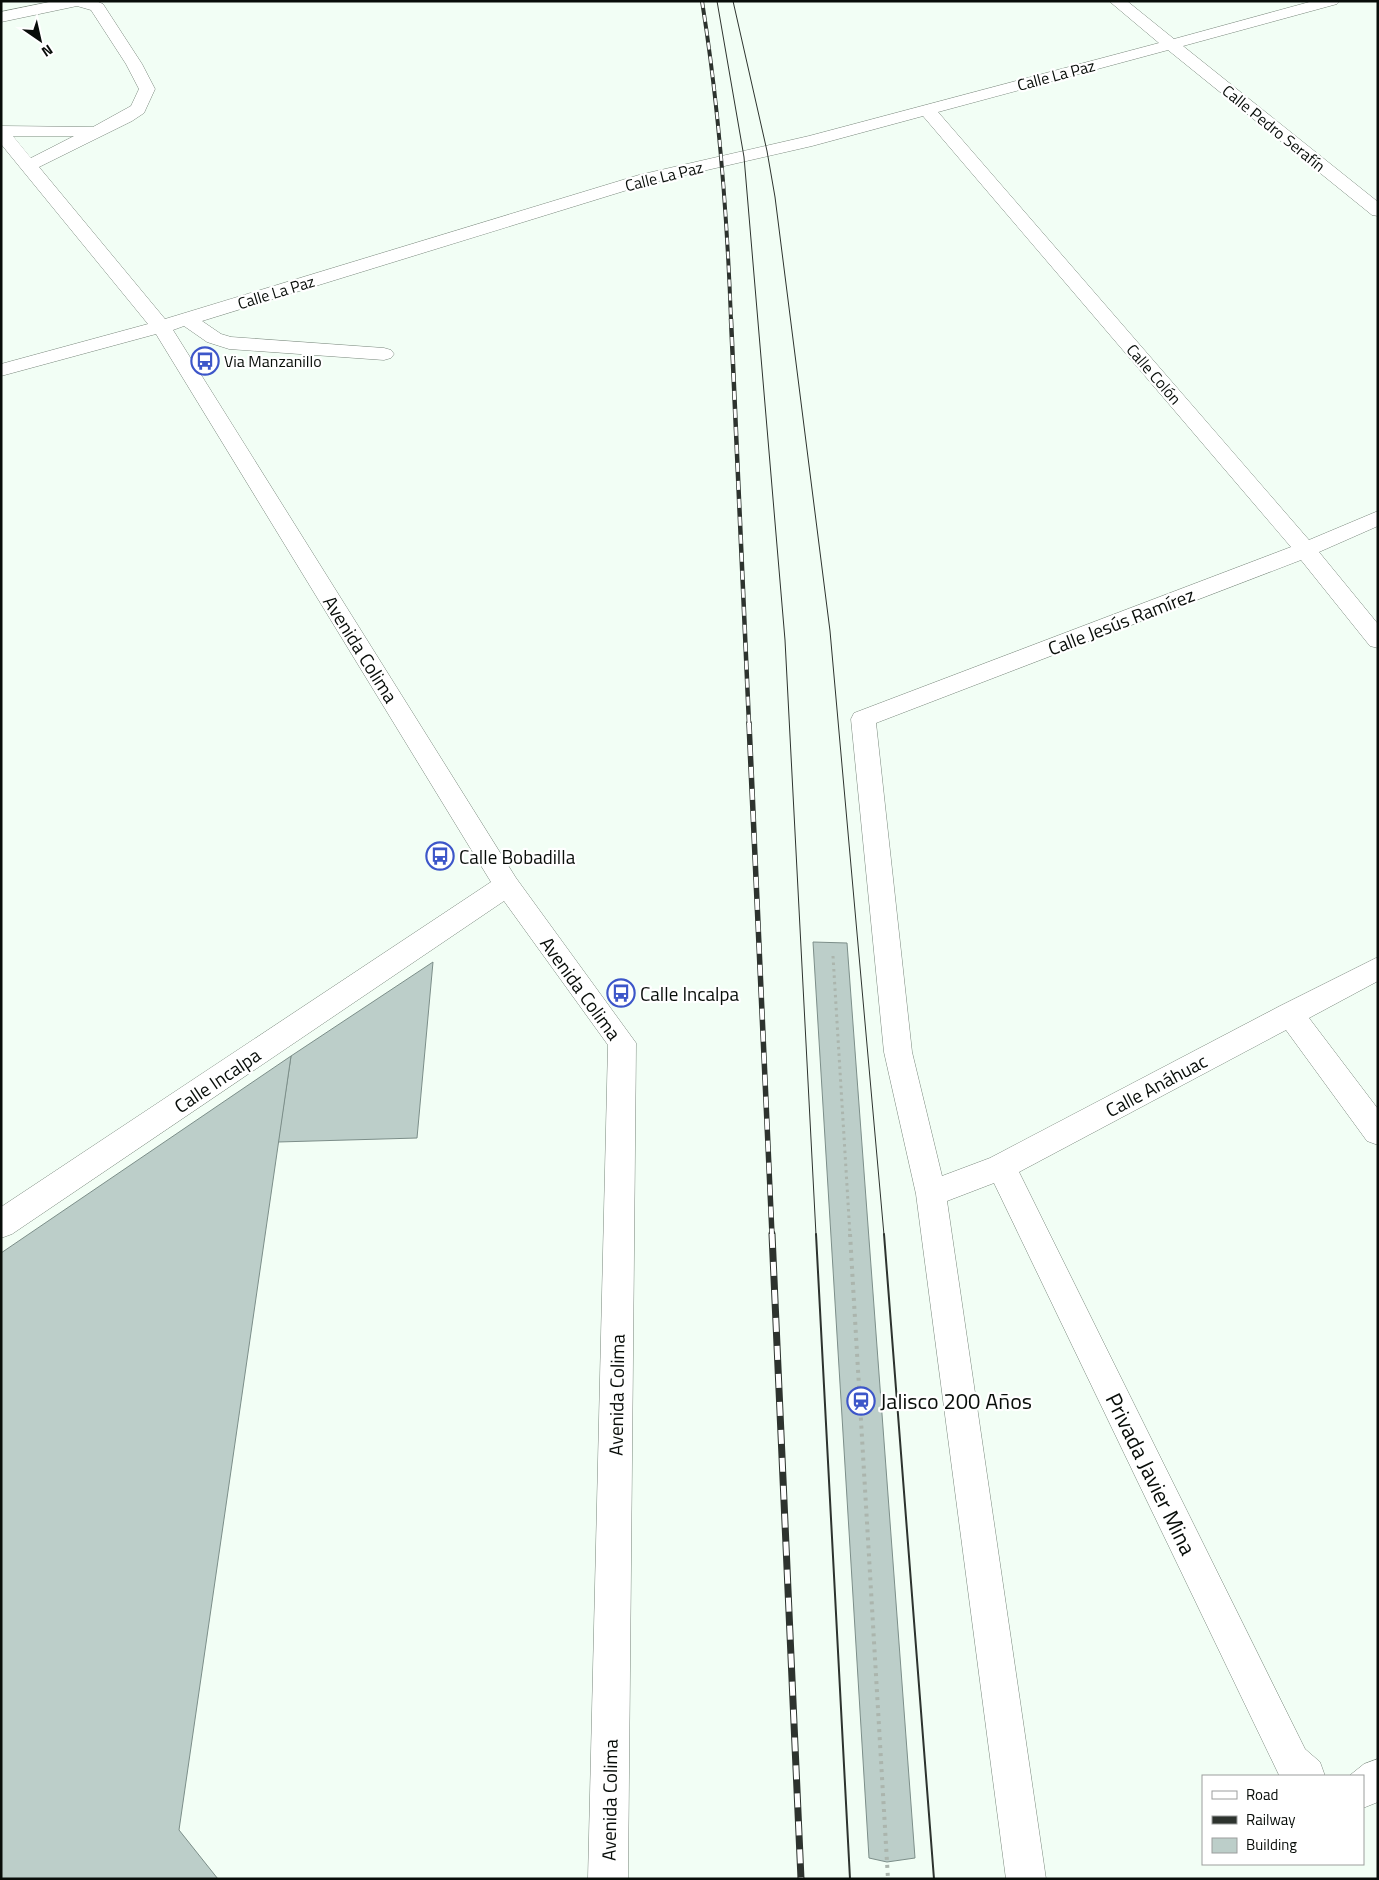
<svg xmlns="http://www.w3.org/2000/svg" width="1379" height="1880" viewBox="0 0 1379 1880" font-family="'Titillium Web',sans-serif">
  <rect width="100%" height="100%" fill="#f2fef5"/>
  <g fill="#bccec9" stroke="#7c8e89">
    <polygon points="813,942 847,943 915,1858 887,1862 869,1858"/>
    <polygon points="433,962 417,1138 278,1142 291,1056"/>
    <polygon points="291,1056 179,1830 218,1879 1,1879 1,1253"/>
  </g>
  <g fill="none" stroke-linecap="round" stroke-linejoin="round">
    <g stroke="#7a887d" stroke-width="1">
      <g id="minor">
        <path d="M54,1H96L103,4L142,64L155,89L144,113L132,121L39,167L165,319L639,175L809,136L1159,43L1109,1H1127L1174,39L1313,1H1340L1337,4L1183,46L1378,202V216L1372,215L1168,50L938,112L1309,540L1378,511V526L1319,552L1378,624V648L1370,646L1301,560L876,723L912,1052L942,1176L990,1158L1280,1006L1378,957V981L1309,1018L1378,1109V1145L1367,1141L1286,1030L1019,1172L1305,1749L1320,1762L1325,1776L1279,1775L994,1183L947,1201L1046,1879H1006L916,1194L884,1052L851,719L854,713L1291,547L923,116L812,146L650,183L202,321L221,334L231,337L384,348L391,350L394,354L391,358L384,360L229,349L207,342L184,326L173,330L516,878L636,1043L628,1879H588L608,1045L504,901L12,1234L1,1238V1207L491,882L156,334L1,376V364L148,324L1,144V126L93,127L131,106L139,89L126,64L91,10L77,6L1,22V12ZM13,136H74L31,158Z"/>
        <polygon points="1378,1759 1378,1802 1363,1808 1363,1776 1349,1776 1364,1764"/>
      </g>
    </g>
    <polyline stroke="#abb5ad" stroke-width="3" stroke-dasharray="2.5 4" stroke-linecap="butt" points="833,956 850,1235"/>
    <polyline stroke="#abb5ad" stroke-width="4" stroke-dasharray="3 5" stroke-linecap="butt" points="850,1234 888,1879"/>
    <use href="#minor" fill="#fff" fill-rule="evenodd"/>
    <g stroke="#2d332e" stroke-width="1">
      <polyline points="717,1 744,157 785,640 816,1235"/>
      <polyline points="733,1 767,151 775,197 830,631 884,1235"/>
    </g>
    <g stroke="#2d332e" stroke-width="2">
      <polyline points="816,1234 850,1879"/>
      <polyline points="884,1234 934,1879"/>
    </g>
    <g stroke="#2d332e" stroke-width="4">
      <path id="rail-far3" d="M702,1C719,107 727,213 731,320"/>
    </g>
    <g stroke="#2d332e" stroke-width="4.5">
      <polyline id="rail-far2" points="731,319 749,724"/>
    </g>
    <g stroke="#2d332e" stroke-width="5.5">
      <polyline id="rail-far1" points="749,723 772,1235"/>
    </g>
    <g stroke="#2d332e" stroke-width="7">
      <polyline id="rail" points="772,1234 801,1879"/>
    </g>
    <use href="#rail-far3" stroke="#fff" stroke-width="2.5" stroke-dasharray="7" stroke-linecap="butt"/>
    <use href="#rail-far2" stroke="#fff" stroke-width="3" stroke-dasharray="9" stroke-linecap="butt"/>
    <use href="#rail-far1" stroke="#fff" stroke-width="4" stroke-dasharray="11" stroke-linecap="butt"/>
    <use href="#rail" stroke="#fff" stroke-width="5" stroke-dasharray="14" stroke-linecap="butt"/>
  </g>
  <defs>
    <g id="bus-ring" transform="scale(1.4375)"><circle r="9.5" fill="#fff" stroke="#3d56c9" stroke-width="1.5"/><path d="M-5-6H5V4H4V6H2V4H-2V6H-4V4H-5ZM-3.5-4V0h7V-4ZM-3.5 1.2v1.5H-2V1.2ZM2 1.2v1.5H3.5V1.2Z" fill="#3d56c9"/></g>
    <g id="station-ring" transform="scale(1.4375)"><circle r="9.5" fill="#fff" stroke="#3d56c9" stroke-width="1.5"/><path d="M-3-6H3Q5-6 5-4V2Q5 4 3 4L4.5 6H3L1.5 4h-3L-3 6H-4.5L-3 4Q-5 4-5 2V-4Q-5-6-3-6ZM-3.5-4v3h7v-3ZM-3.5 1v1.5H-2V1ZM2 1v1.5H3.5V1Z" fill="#3d56c9"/></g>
  </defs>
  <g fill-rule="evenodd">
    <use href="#bus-ring" x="205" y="361"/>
    <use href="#bus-ring" x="440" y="856"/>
    <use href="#bus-ring" x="621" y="993"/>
    <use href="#station-ring" x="861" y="1401"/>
  </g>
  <g text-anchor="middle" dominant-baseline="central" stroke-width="4.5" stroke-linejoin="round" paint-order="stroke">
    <g font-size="16" fill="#080d09" stroke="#fff">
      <text transform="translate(1056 75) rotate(-15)">Calle La Paz</text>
      <text transform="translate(1274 128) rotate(39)">Calle Pedro Serafín</text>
      <text transform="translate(664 176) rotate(-14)">Calle La Paz</text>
      <text transform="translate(276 292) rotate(-17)">Calle La Paz</text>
      <text transform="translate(1154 374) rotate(49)">Calle Colón</text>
    </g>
    <g font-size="16" fill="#080d09" stroke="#fff" text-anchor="start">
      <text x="224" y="361">Via Manzanillo</text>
    </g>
    <g font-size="19" fill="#080d09" stroke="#fff">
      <text transform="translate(1121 621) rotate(-21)">Calle Jesús Ramírez</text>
      <text transform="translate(361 649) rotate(58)">Avenida Colima</text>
      <text transform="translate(581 988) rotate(54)">Avenida Colima</text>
      <text transform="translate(217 1080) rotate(-34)">Calle Incalpa</text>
      <text transform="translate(1156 1085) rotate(-28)">Calle Anáhuac</text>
      <text transform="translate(616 1395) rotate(-89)">Avenida Colima</text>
      <text transform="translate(609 1800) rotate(-89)">Avenida Colima</text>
    </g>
    <g font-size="19" fill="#080d09" stroke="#fff" text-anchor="start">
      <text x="459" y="856">Calle Bobadilla</text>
      <text x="640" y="993">Calle Incalpa</text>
    </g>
    <g font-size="22" fill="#080d09" stroke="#fff" text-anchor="start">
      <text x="880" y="1401">Jalisco 200 Años</text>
    </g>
    <g font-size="22" fill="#080d09" stroke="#fff">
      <text transform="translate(1151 1474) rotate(64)">Privada Javier Mina</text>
    </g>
  </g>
  <rect width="1379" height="1880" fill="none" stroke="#080d09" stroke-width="5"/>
  <rect x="1202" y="1775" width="162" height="90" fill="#ffffff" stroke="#9c9e9d"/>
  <rect x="1212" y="1791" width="25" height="8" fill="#ffffff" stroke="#9c9e9d"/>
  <text x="1246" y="1800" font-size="15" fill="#080d09">Road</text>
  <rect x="1212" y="1816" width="25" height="8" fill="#2d332e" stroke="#9c9e9d"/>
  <text x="1246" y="1825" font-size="15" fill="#080d09">Railway</text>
  <rect x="1212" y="1838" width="25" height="15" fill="#bccec9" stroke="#9c9e9d"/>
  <text x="1246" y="1850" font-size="15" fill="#080d09">Building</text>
  <g transform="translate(40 40) rotate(146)" stroke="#ffffff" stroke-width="4" paint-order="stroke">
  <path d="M0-4L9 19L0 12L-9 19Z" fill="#080d09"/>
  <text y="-8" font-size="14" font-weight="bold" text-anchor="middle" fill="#080d09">N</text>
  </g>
</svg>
